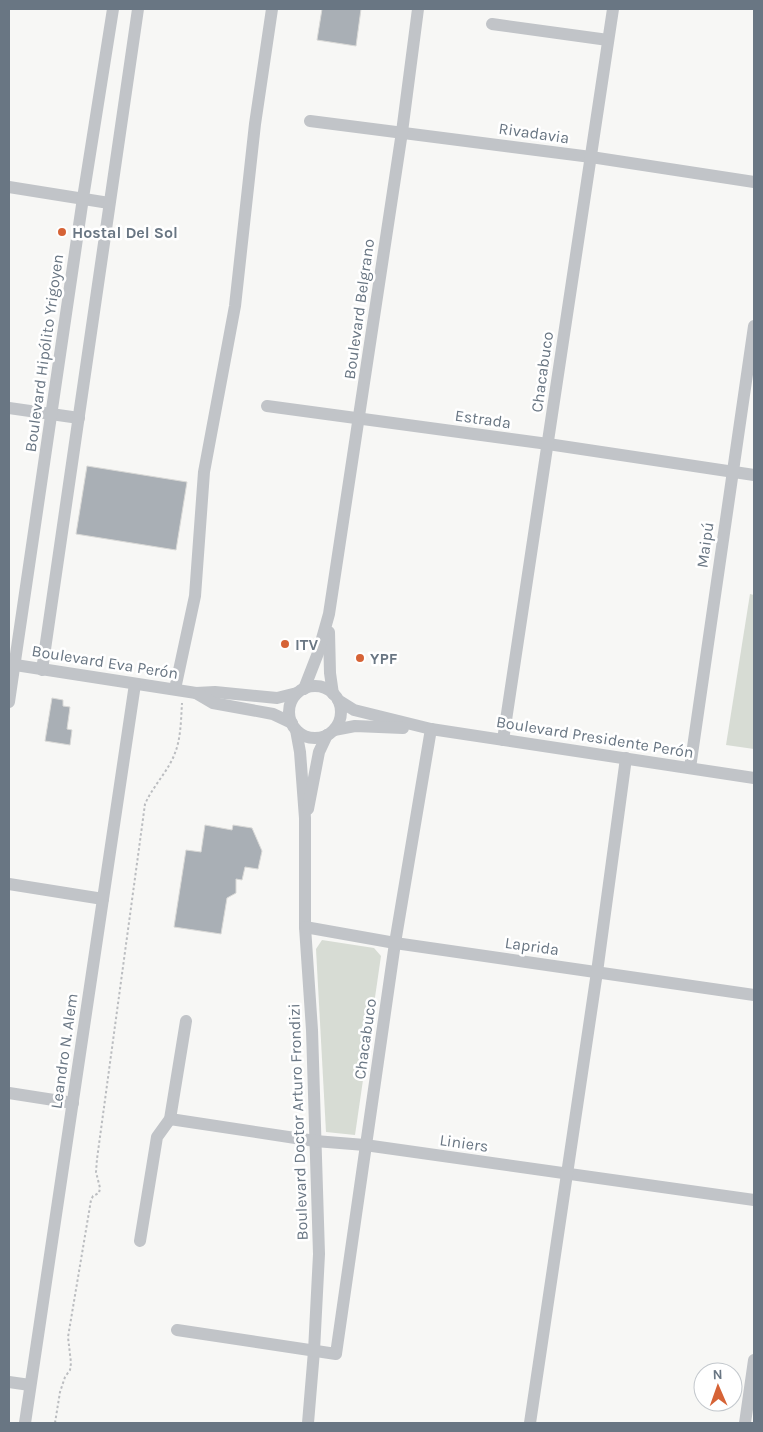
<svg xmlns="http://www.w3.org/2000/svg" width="763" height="1432" viewBox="0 0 763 1432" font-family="Karla,sans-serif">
  <rect width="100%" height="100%" fill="#f7f7f5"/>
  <g fill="#d7dcd4">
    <polygon points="750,594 754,595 754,749 726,745"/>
    <polygon points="322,940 374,948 381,956 355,1135 326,1132 316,949"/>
  </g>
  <g fill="#a9afb5" stroke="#d9d9d7">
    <polygon points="322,9 361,9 356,46 317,40"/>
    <polygon points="87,466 187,482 176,550 76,534"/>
    <polygon points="52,698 63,700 63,706 70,707 67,729 72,730 70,745 45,741"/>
    <polygon points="205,825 232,830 233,825 252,828 262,851 258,869 245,867 242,880 236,879 236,893 227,898 221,934 174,927 186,850 201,852"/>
  </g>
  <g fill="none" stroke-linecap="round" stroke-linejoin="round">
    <path stroke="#bbbdc0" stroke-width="2" stroke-dasharray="2.5 2.5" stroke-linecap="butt" d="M55,1423L60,1392L65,1377L70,1370L71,1363L68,1337L91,1200L93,1196L99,1193L100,1188L96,1172L97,1159L145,804C153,786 169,770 175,753C181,738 181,719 182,703"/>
    <g stroke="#c1c4c8" stroke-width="12">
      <polyline points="492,24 608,40"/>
      <polyline points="310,121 591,157 754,182"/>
      <polyline points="9,187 109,203"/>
      <polyline points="267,406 548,444 754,475"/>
      <polyline points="9,408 79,418"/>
      <polyline points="329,632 330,673 333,694"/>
      <polyline points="9,664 196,693 215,692 277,698 297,693"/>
      <polyline points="42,670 138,9"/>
      <circle cx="315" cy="712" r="26"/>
      <polyline points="175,689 195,596 204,472 235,306 255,124 272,9"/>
      <polyline points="304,689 318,653 329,614 402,132 418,9"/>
      <polyline points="196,693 213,703 273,714 292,723"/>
      <polyline points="338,700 354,710 431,729 754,778"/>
      <polyline points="9,702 83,198 113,9"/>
      <polyline points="296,730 300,752 305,818 305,927 312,1030 319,1254 314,1351 308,1423"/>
      <polyline points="334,730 355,726 403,728"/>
      <polyline points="503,740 613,9"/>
      <polyline points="690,768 754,326"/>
      <polyline points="308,809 319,752 327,735"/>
      <polyline points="9,884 103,899"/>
      <polyline points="305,927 395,943 754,995"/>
      <polyline points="9,1093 73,1103"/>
      <polyline points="170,1119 315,1141 365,1145 754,1200"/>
      <polyline points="140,1241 157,1137 170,1119 186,1021"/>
      <polyline points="177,1330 336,1354 395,943 431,729"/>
      <polyline points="9,1382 30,1385"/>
      <polyline points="25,1423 135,684"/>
      <polyline points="530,1423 597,972 626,758"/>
      <polyline points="745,1423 754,1360"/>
    </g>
  </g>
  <g fill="#d66336" stroke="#fff" stroke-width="2">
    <circle cx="62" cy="232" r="5"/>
    <circle cx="285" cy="644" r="5"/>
    <circle cx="360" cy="658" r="5"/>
  </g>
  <g text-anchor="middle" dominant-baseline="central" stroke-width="5" stroke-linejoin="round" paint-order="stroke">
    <g font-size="16" fill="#697683" stroke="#fff">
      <text transform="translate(534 133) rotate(8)">Rivadavia</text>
      <text transform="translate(359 309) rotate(-82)">Boulevard Belgrano</text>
      <text transform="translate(44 353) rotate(-82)">Boulevard Hipólito Yrigoyen</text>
      <text transform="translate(542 372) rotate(-82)">Chacabuco</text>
      <text transform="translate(483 419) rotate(8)">Estrada</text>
      <text transform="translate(705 545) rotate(-82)">Maipú</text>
      <text transform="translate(105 662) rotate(9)">Boulevard Eva Perón</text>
      <text transform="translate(595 737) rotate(9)">Boulevard Presidente Perón</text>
      <text transform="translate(532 946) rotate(8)">Laprida</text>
      <text transform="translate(365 1039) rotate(-82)">Chacabuco</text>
      <text transform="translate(64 1051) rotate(-82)">Leandro N. Alem</text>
      <text transform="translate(298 1122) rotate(-92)">Boulevard Doctor Arturo Frondizi</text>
      <text transform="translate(464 1143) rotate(8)">Liniers</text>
    </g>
    <g font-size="16" font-weight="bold" fill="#697683" stroke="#fff" text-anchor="start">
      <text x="72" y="232">Hostal Del Sol</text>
      <text x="295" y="644">ITV</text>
      <text x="370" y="658">YPF</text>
    </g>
  </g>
  <rect width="763" height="1432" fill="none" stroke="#697683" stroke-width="20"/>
  <g transform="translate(718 1387) rotate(358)"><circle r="24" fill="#ffffff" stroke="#c3c8cd"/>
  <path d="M0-4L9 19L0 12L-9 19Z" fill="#d66336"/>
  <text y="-8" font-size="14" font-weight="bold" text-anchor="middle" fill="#697683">N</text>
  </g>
</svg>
